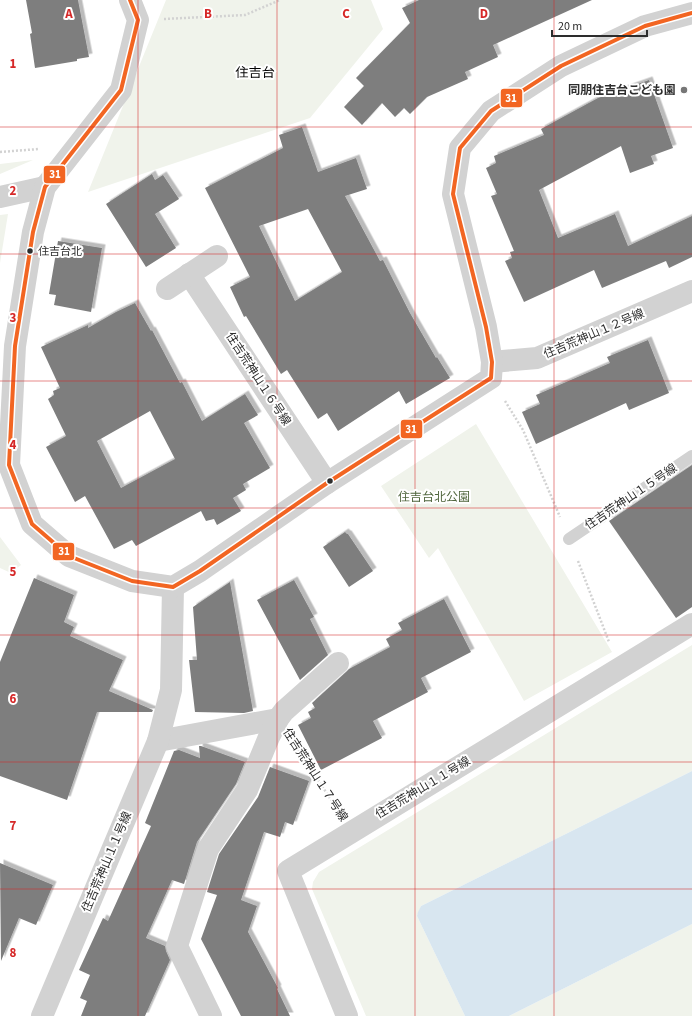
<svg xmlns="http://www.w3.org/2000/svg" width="692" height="1016" viewBox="0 0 692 1016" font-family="'Source Sans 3','Noto Sans JP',sans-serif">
  <defs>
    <filter id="shadow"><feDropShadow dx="3.5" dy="-3.5" stdDeviation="0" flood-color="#0004"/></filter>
  </defs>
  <rect width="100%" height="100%" fill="#fff"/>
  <g fill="#f0f3eb">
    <polygon points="166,0 371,0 383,29 310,118 88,192"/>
    <polygon points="33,160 0,174 0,164"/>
    <polygon points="8,214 0,263 0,215"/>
    <polygon points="476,424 612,652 524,701 438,548 429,558 381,486"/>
    <polygon points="0,537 21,565 11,573 0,568"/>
    <polygon points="692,645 692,771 421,906 417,916 465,1016 366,1016 312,889 313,882 319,872"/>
    <polygon points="692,924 692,1016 509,1016"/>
  </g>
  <polygon fill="#d8e6f0" points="692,771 692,924 509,1016 465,1016 417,916 418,912 421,906"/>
  <g fill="#7e7e7e" fill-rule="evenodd" filter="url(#shadow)">
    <polygon points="26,0 78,0 89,57 77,59 77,61 35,68 30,34 32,33"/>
    <polygon points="419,0 592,0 493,45 498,57 465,72 468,79 427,97 410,114 404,108 395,117 382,103 362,125 344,107 364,86 356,78 410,23 402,8"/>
    <polygon points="649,80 673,148 651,156 654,164 630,173 621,146 539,190 558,238 615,214 628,246 692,216 692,257 669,268 666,261 602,288 594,270 524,302 505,261 512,258 510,252 514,251 491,196 497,194 486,168 496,163 494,156 544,135 541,129 598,98"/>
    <path d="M302,127L318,172L356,158L367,189L345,196L380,261L383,260L410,313L436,358L437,357L450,378L406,404L399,391L338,431L327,413L318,419L287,370L281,374L246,316L244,317L230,287L250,277L205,188L283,148L279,135ZM308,209L342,272L295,301L259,226Z"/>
    <polygon points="152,174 155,180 163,175 179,199 155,214 176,248 146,267 106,204"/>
    <polygon points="58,241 102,248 91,312 54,305 56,295 49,294"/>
    <path d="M135,303L151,331L152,330L180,383L182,382L202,421L245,394L258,415L244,423L270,468L243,484L246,490L233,498L241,511L217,525L214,519L206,521L201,511L136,546L132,540L114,549L85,496L75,502L46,447L66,436L48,399L54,395L53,391L60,388L41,347L88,325V328L116,312ZM150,411L175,459L121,488L97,441Z"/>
    <polygon points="648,340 669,393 629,410 626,403 536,444 522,412 540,404 536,395 610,363 607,357"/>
    <polygon points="692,465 692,607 676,618 609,521"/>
    <polygon points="345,532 347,534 348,534 373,571 349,587 323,547"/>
    <polygon points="34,578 74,595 64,622 74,627 70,636 123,660 109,691 153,710 152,712 97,712 67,800 0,776 0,662"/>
    <polygon points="294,580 314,617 310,619 328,655 300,680 257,600"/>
    <polygon points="230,582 253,711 244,713 195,712 189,660 197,660 193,607"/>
    <polygon points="444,599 471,652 421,678 428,692 373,721 382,738 321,770 298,725 311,718 308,712 315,708 312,703 346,672 349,669 390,647 386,639 402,630 398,623"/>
    <polygon points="199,746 201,746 245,762 236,784 197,842 184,884 172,880 146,938 165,946 166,951 170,960 145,1016 81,1016 87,1001 80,998 90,975 79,970 103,918 108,921 151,826 145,823 174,751 179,750 200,758"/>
    <polygon points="270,767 309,781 293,825 285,822 280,837 264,832 241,900 257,906 248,932 278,988 277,989 290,1016 241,1016 201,939 217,895 207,892 219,854 258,797"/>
    <polygon points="0,863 53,885 36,925 19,918 1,961"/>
  </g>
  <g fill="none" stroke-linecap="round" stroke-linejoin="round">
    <g stroke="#d2d2d2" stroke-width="2.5" stroke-dasharray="2 2" stroke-linecap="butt">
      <polyline points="164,19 245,15 280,0"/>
      <polyline points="0,152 39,149"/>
      <polyline points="505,401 523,430 560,517"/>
      <polyline points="578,561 609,642"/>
      <polyline points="296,746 337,809"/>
    </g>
    <polyline stroke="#d2d2d2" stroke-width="12" points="569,539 692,456"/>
    <g stroke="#d2d2d2" stroke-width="22">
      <polyline points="0,197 45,187"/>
      <polyline points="189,274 327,483"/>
      <polyline points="167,289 217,256"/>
      <polyline points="492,362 537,358 692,291"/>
      <polyline points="158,741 278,719"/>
      <polyline points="42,1016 158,741 171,690 173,587"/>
      <polyline points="211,1016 177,946 208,849 247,790 269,737 278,719 284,711 338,663"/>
      <polyline points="347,1016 288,871 692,624"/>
    </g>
    <polyline stroke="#d2d2d2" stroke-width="22" points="130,0 138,20 121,90 45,187 33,232 15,346 9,465 32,524 69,556 132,581 173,587 200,571 327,483 491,378 492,362 486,327 453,194 460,148 491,111 561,66 645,26 692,13"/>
    <g stroke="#fff" stroke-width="7">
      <polyline id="bus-1" points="130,0 138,20 121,90 45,187 33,232 15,346 9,465 32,524 69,556 132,581 173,587 200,571 327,483 491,378 492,362 486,327 453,194 460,148 491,111 561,66 645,26 692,13"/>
    </g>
    <use href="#bus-1" stroke="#f26522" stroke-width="4"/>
  </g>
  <path fill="none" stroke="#d62828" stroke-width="1" stroke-opacity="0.55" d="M138,0V1016M277,0V1016M415,0V1016M554,0V1016M0,127H692M0,254H692M0,381H692M0,508H692M0,635H692M0,762H692M0,889H692"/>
  <circle fill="#767676" stroke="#fff" stroke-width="1.5" cx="684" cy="90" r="4"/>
  <g fill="#2d2d2d" stroke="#fff" stroke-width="1.5">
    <circle cx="30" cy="251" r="3.5"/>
    <circle cx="330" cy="481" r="3.5"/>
  </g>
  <g text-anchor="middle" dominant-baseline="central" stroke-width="4" stroke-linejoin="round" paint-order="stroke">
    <g font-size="11" fill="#2d2d2d" stroke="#fff" text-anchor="start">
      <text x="38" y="251">住吉台北</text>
    </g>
    <g font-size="12" font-weight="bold" fill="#2d2d2d" stroke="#fff" text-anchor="end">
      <text x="676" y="90">同朋住吉台こども園</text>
    </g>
    <g font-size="12" fill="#2d2d2d" stroke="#fff">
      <text transform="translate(594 334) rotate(-23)">住吉荒神山１２号線</text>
      <text transform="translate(258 379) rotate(57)">住吉荒神山１６号線</text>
      <text transform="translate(631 497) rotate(-34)">住吉荒神山１５号線</text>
      <text transform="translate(315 775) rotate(57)">住吉荒神山１７号線</text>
      <text transform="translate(423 788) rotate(-31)">住吉荒神山１１号線</text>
      <text transform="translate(107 862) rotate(-67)">住吉荒神山１１号線</text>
    </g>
    <g font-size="12" fill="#50663d" stroke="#fff">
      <text x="434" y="497">住吉台北公園</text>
    </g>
    <g font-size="13" fill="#000" stroke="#fff">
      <text x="255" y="73">住吉台</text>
    </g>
  </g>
  <g font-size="13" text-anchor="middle" font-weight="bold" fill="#d62828" stroke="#fff" stroke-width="4" stroke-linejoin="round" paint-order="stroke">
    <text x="69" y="18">A</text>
    <text x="208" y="18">B</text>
    <text x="346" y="18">C</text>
    <text x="484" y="18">D</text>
    <text x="13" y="68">1</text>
    <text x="13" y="195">2</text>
    <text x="13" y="322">3</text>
    <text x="13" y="449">4</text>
    <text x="13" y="576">5</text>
    <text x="13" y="703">6</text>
    <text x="13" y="830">7</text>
    <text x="13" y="957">8</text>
  </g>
  <g stroke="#fff" stroke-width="1.5">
    <rect x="500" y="88" width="23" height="20" rx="4" fill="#f26522"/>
    <rect x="43" y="165" width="23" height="19" rx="4" fill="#f26522"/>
    <rect x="400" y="419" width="23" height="20" rx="4" fill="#f26522"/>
    <rect x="52" y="542" width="23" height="19" rx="4" fill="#f26522"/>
  </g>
  <g font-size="11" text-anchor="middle" font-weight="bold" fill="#fff">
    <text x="511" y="102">31</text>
    <text x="55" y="178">31</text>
    <text x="411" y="433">31</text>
    <text x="64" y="555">31</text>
  </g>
  <path d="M552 30v6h95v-6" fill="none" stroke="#2d2d2d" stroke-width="2"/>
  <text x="558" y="30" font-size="12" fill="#2d2d2d" stroke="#ffffff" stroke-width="3" paint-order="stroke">20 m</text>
</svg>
